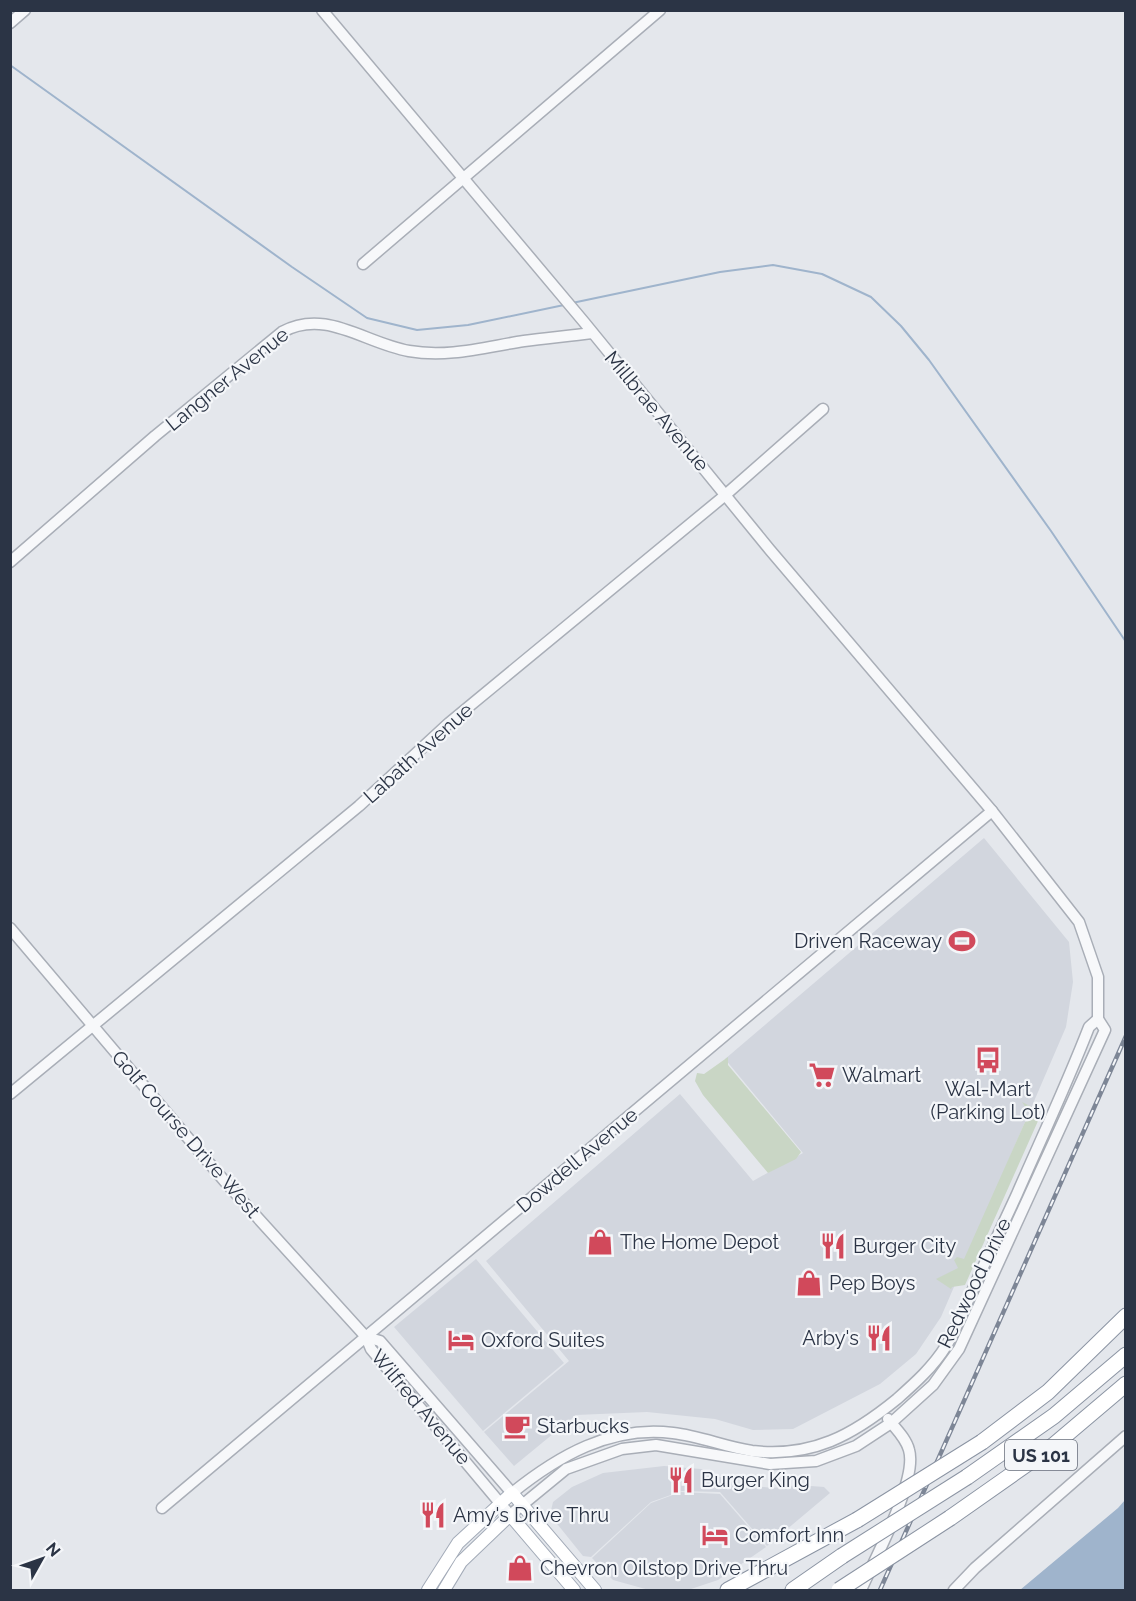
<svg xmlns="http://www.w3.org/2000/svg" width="1136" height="1601" viewBox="0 0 1136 1601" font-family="Raleway,sans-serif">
  <rect width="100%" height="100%" fill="#e4e7ec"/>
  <g fill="#d2d6de">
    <polygon points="984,838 1069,942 1073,982 1066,1027 941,1317 916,1354 880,1384 793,1429 753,1430 715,1419 647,1412 576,1415 514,1466 484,1432 569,1361 486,1261 680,1094 753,1181 803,1153 725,1059"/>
    <polygon points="476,1259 564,1363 483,1431 394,1327"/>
    <polygon points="664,1466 701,1469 737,1484 772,1488 798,1485 824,1487 830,1493 767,1546 720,1492 682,1491 651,1502 591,1557 583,1556 550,1515 553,1502 572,1487 603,1473"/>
    <polygon points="681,1492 720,1494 766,1547 718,1580 688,1590 649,1590 613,1580 592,1558 651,1503"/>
  </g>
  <g fill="#c9d6c5">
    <polygon points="728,1057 728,1065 801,1152 796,1159 768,1173 703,1095 695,1081 697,1073 704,1074"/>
    <polygon points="1022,1102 1034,1108 1038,1121 965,1285 952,1287 951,1289 936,1279 958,1268 954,1260 957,1257 964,1259 1025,1122 1028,1121 1030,1114"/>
  </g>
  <polygon fill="#9fb4cc" points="1125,1500 1125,1590 1020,1590 1118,1508"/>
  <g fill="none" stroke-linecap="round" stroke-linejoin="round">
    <g stroke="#9fb4cc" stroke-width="2">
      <polyline points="10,65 292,267 367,318 417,330 468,325 564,305"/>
      <polyline points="572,303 720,272 773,265 822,274 871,297 901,326 929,360 1051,531 1126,642"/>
    </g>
    <g stroke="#a9aeb7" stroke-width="13">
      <g id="minor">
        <polyline points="10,23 25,10"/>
        <polyline points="363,264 660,10"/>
        <path d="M10,562L155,436L282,332C326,308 364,343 409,351C448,358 485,347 524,341C546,338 570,336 592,333"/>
        <polyline points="10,928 227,1184 366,1337 371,1349 510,1515 566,1469 622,1449 656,1445 770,1464 816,1461 856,1446 891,1423 933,1385 959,1349 1105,1030 1098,1019 1098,977 1079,922 992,811 770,550 584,322 322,10"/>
        <polyline points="10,1094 359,806 449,723 723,497 823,409"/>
        <path d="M366,1337L380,1341L512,1493C558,1456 611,1425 673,1433C700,1436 725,1447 752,1451C812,1458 853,1435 897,1399C915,1383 933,1367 946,1346C954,1333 960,1319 966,1305C982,1268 1000,1231 1017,1194C1041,1139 1067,1084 1089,1027L1098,1019"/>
        <polyline points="162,1508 992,811"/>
        <path d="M861,1590C874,1560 918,1480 909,1450C906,1438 895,1428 888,1419"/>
        <polyline points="954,1590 975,1568 1126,1436"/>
      </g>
    </g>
    <g stroke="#a3abb8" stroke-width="14">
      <g id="major">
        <polyline points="428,1590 458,1543 512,1493 595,1590"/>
        <polyline points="444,1590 461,1562 510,1515 574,1590"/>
      </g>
    </g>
    <g stroke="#8b94a3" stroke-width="17">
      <g id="highway">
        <polyline points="982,1442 1048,1392 1126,1316"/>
        <polyline points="967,1477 1054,1416 1126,1355"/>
        <polyline points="950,1518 1054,1445 1126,1384"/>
        <polyline points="728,1590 857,1520"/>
        <polyline points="793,1590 842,1556"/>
      </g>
    </g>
    <use href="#minor" stroke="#f7f8fa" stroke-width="10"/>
    <use href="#major" stroke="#fff" stroke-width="12"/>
    <use href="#highway" stroke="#fff" stroke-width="15"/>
    <g stroke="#7d8696" stroke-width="4.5">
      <polyline id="rail" points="880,1590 1126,1036"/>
    </g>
    <use href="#rail" stroke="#f4f6f9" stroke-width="2" stroke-dasharray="7" stroke-linecap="butt"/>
    <g stroke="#8b94a3" stroke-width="17" stroke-linecap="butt">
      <g id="highway-bridge">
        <polyline points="857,1520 982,1442"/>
        <polyline points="842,1556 967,1477"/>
        <polyline points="839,1590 950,1518"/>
      </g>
    </g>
    <use href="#highway-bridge" stroke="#fff" stroke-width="15"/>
  </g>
  <defs>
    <g id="stadium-bare" transform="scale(2.07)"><path d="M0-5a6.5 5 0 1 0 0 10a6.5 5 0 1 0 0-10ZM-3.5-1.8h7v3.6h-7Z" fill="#d1495b" stroke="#f4f6f9" stroke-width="2.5" paint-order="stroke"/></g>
    <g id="bus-bare" transform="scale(2.07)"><path d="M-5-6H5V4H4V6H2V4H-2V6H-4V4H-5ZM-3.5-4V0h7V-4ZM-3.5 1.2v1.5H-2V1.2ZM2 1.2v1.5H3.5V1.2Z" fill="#d1495b" stroke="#f4f6f9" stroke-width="2.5" paint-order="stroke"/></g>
    <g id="supermarket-bare" transform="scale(2.07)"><path d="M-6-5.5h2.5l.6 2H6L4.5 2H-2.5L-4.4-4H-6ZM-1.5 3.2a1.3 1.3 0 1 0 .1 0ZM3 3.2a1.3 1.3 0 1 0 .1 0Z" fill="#d1495b" stroke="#f4f6f9" stroke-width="2.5" paint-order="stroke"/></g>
    <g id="shop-bare" transform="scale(2.07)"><path d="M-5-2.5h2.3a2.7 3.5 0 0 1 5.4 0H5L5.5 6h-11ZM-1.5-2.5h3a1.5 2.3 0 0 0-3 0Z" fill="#d1495b" stroke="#f4f6f9" stroke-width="2.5" paint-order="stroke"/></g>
    <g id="restaurant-bare" transform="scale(2.07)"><path d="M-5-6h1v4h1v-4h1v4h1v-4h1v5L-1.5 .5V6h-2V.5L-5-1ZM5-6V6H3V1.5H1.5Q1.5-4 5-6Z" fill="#d1495b" stroke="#f4f6f9" stroke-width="2.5" paint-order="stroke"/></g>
    <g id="hotel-bare" transform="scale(2.07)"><path d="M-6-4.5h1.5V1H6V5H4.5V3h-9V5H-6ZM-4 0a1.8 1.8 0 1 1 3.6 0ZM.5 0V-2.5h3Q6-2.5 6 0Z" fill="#d1495b" stroke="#f4f6f9" stroke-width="2.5" paint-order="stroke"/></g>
    <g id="cafe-bare" transform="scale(2.07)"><path d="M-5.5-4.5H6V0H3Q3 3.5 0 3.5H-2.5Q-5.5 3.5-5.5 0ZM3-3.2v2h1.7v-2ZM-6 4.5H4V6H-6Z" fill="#d1495b" stroke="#f4f6f9" stroke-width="2.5" paint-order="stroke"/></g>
  </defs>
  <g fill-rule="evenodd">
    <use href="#stadium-bare" x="962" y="941"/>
    <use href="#bus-bare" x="988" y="1060"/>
    <use href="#supermarket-bare" x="822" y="1075"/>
    <use href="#shop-bare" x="600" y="1242"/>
    <use href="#restaurant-bare" x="833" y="1246"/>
    <use href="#shop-bare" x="809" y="1283"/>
    <use href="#restaurant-bare" x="879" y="1338"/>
    <use href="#hotel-bare" x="461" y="1340"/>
    <use href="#cafe-bare" x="517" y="1426"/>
    <use href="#restaurant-bare" x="681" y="1480"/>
    <use href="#restaurant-bare" x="433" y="1515"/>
    <use href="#hotel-bare" x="715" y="1535"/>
    <use href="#shop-bare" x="520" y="1568"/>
  </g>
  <g text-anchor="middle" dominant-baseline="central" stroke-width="4.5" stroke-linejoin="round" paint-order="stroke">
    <rect fill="#f4f6f9" stroke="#676e7b" stroke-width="1.5" x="1005" y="1440" width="72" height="30" rx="4.5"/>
    <g font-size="18" font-weight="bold" fill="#2b3445">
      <text x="1041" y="1455">US 101</text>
    </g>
    <g font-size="20" fill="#2b3445" stroke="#f4f6f9">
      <text transform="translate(227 379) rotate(-39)">Langner Avenue</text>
      <text transform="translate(657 411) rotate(50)">Millbrae Avenue</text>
      <text transform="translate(418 753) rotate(-42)">Labath Avenue</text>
      <text transform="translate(186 1134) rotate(49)">Golf Course Drive West</text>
      <text transform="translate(577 1160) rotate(-40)">Dowdell Avenue</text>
      <text transform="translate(974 1283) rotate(-64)">Redwood Drive</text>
      <text transform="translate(421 1407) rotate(50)">Wilfred Avenue</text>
    </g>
    <g font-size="20" fill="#2b3445" stroke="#f4f6f9" text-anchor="start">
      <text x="942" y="941" text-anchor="end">Driven Raceway</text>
      <text x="842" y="1075">Walmart</text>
      <text x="988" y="1089" text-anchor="middle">Wal-Mart<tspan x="988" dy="23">(Parking Lot)</tspan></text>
      <text x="620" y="1242">The Home Depot</text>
      <text x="853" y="1246">Burger City</text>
      <text x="829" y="1283">Pep Boys</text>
      <text x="859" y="1338" text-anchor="end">Arby's</text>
      <text x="481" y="1340">Oxford Suites</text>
      <text x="537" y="1426">Starbucks</text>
      <text x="701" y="1480">Burger King</text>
      <text x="453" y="1515">Amy's Drive Thru</text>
      <text x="735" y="1535">Comfort Inn</text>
      <text x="540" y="1568">Chevron Oilstop Drive Thru</text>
    </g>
  </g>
  <rect width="1136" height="1601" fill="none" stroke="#2b3445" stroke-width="24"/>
  <g transform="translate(42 1559) rotate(50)" stroke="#f4f6f9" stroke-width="4.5" paint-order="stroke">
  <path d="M0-4.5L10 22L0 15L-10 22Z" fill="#2b3445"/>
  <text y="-9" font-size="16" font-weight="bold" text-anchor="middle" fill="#2b3445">N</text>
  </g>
</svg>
